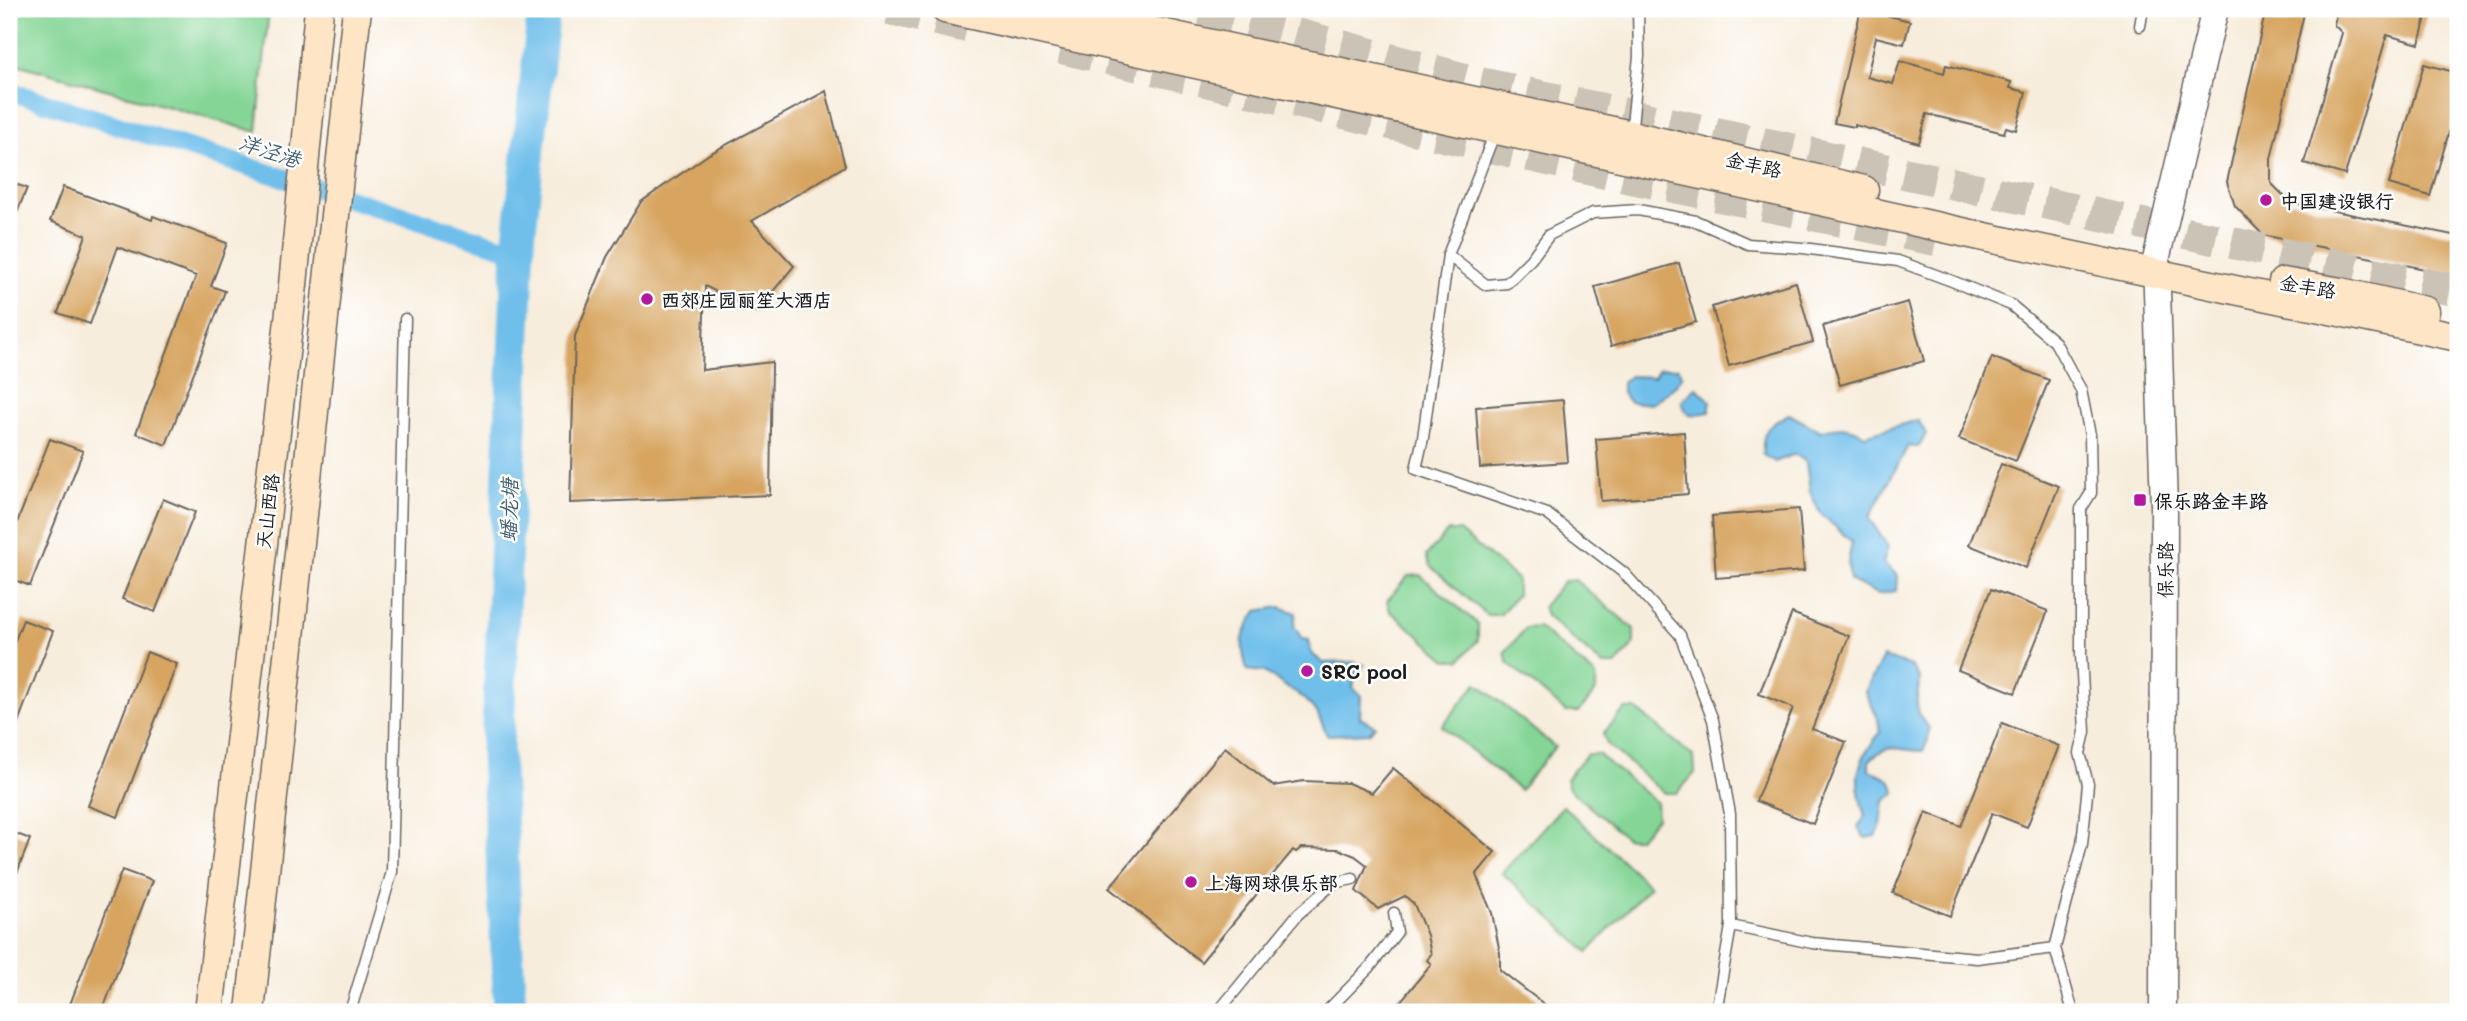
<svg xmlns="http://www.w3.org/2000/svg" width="2467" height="1021" viewBox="0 0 2467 1021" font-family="Mali,'LXGW WenKai TC',sans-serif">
  <rect width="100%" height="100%" fill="#fff"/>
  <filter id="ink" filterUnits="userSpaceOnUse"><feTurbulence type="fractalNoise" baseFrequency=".0143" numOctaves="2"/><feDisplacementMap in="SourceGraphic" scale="14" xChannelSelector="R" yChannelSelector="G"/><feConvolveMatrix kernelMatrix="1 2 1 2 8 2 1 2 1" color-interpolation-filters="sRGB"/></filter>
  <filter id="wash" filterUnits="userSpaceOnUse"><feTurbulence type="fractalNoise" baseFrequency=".00686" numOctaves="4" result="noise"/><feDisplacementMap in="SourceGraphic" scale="28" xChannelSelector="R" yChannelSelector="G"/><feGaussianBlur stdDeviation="1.57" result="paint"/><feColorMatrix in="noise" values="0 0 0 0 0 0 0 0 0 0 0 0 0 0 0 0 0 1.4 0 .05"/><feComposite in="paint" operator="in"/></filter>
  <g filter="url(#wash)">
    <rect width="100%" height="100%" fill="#f7eddc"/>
    <g fill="#84d596" stroke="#507859" stroke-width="2">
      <polygon points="9,9 269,9 257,132 9,62"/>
      <polygon points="1448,531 1459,531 1517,579 1517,595 1500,615 1487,615 1430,566 1426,556"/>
      <polygon points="1420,575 1478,624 1478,640 1460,660 1447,660 1390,611 1387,601 1408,576"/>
      <polygon points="1575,580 1634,629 1634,644 1616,665 1603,665 1546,616 1543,606 1564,581"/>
      <polygon points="1538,627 1596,676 1596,691 1579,712 1566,712 1508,663 1505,652 1526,628"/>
      <polygon points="1477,683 1555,747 1520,790 1442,726"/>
      <polygon points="1625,709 1636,709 1694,757 1695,773 1677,793 1664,793 1607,744 1603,734"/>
      <polygon points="1587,754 1598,754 1656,802 1657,818 1639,838 1626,838 1569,789 1566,779"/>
      <polygon points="1563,806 1650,886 1588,952 1502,873"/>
    </g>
    <g fill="#70bfeb" stroke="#466e84" stroke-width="2">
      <polygon points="1666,368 1678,368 1682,375 1676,385 1652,404 1630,402 1622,393 1622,382 1630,376 1654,377 1659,369"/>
      <polygon points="1696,387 1710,401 1710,412 1691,415 1684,409 1682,401"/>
      <path d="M1789,414L1820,431C1838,426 1850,425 1865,435L1918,420L1926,434L1918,447L1908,446L1869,518L1888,547L1883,563L1897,575L1896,591L1878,594L1850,580L1848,563L1852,542L1820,513L1810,492L1806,462L1795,454L1775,462L1763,455C1761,430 1768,425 1789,414Z"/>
      <path d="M1280,607L1296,613L1294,626L1302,639L1309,640L1311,653L1323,663L1353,662L1364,665L1355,675L1353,688L1361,695L1360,718L1375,726L1369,733L1327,735L1317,712L1303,698L1264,672L1247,670C1239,641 1241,636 1257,611Z"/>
      <path d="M1883,657L1911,666L1920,678C1917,702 1911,709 1929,728L1928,740L1923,751C1898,751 1890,740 1869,761V770C1882,775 1895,778 1895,794L1884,801L1881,826L1876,836L1865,838L1858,828L1865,816C1853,779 1855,763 1880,733L1878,718L1865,692Z"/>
    </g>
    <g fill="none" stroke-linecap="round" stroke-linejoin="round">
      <polyline stroke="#70bfeb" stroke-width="19" points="9,91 518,252"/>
      <polyline stroke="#70bfeb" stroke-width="33" points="510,1012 497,752 519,239 544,9"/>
    </g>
    <g id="blocks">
      <g fill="#d7a561">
        <polygon points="1861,9 1910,21 1904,44 1876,37 1867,77 1893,84 1900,61 1944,73 1946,65 2011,82 2010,88 2026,92 2016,130 2006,127 2004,133 1927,114 1919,143 1855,125 1855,127 1834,123"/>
        <polygon points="2266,9 2305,9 2271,159 2271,183 2290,202 2458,236 2458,276 2263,235 2235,206 2227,182"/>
        <polygon points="2348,9 2428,9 2419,44 2387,35 2345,175 2304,163 2342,33 2334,25 2336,15"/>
        <polygon points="2424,64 2458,73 2458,102 2430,196 2389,184"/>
        <polygon points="826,91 845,166 752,221 794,266 756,312 705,286 702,370 772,362 770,495 570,503 575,336 607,257 641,202 709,154"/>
        <polygon points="9,182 27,188 9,232"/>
        <polygon points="63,187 152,220 153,216 227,243 211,286 225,291 166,445 136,433 196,276 118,247 90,324 58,313 86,235 50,221"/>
        <polygon points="1679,263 1696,322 1611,346 1595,287"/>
        <polygon points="1796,282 1813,342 1729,366 1712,307"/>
        <polygon points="1908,302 1924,361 1840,385 1823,326"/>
        <polygon points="1992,357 2049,380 2016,461 1959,439"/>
        <polygon points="1563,400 1568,462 1480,468 1476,407"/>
        <polygon points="1684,432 1688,494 1601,501 1596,439"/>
        <polygon points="50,439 83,451 30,586 9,578 9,543"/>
        <polygon points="2001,464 2059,486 2026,568 1969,545"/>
        <polygon points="163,499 195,512 155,612 122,599"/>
        <polygon points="1799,509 1804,571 1716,578 1712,516"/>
        <polygon points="1991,589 2048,611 2015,693 1958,670"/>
        <polygon points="1792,613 1849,636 1812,729 1846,742 1813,824 1756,801 1793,708 1759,694"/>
        <polygon points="23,620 53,631 10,743 9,656"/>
        <polygon points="147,652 177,664 118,817 88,806"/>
        <polygon points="2002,723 2059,746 2027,827 1992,813 1950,916 1893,893 1926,812 1961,826"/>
        <polygon points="1225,747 1273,786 1304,781 1348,783 1372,793 1393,768 1495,852 1476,875 1492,913 1500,953 1500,970 1554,1012 1392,1012 1431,964 1427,960 1431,954 1427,935 1414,904 1405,896 1378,909 1356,891 1367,865 1355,856 1338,849 1301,848 1296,852 1293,850 1201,962 1109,888"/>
        <polygon points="9,831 30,839 10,891 9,891"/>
        <polygon points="122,870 152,881 102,1012 67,1012"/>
      </g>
    </g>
  </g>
  <g filter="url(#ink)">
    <use href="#blocks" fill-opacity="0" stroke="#69655f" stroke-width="2"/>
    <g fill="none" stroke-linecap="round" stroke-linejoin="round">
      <g stroke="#cbc3b6" stroke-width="32" stroke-dasharray="32 16" stroke-linecap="butt">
        <polyline points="889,9 976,29"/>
        <polyline points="1202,9 1480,83 2458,291"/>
        <polyline points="1061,48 1596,171 1950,243"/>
      </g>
      <g stroke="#69655f" stroke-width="13">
        <g id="service">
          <polyline points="2140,26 2143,9"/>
          <polyline points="1495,132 1448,255 1423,438 1416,469 1547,514 1624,573 1680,635 1713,720 1730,814 1731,926 1812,943 1977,958 2055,948 2073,1012"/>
          <polyline points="1631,135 1639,56 1638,9"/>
          <polyline points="1448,255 1486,285 1507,283 1531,259 1549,235 1593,213 1638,210 1696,221 1748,244 1803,248 1898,261 1952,281 2011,305 2055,342 2081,390 2090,435 2091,493 2081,509 2081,654 2085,732 2080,753 2088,784 2082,844 2055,948"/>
          <polyline points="350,1012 392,872 405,319"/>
          <polyline points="1218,1012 1298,914 1334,883 1353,879"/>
          <polyline points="1326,1012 1370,967 1397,932 1394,913"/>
          <polyline points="1716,1012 1731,926"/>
        </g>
      </g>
      <g stroke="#69655f" stroke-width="29">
        <polyline id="tertiary" points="2163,1012 2164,506 2156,260 2215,9"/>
      </g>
      <g stroke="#69655f" stroke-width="31">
        <g id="secondary">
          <polyline points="945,9 2003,241 2458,337"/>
          <polyline points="1051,9 1631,135 1864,190"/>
          <polyline points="2283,282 2341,292 2425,311"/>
          <polyline points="209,1012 293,285 319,9"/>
          <polyline points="250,1012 357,9"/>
        </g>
      </g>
      <use href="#service" stroke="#fff" stroke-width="10"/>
      <use href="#tertiary" stroke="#fff" stroke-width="26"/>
      <use href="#secondary" stroke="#fde5c5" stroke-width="28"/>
    </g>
  </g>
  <g fill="#b5179e" stroke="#fff" stroke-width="2.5">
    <circle cx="2266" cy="200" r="7"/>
    <circle cx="647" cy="299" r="7"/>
    <rect x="2133" y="493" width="14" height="14" rx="3.5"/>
    <circle cx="1307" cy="671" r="7"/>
    <circle cx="1191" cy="882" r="7"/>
  </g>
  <g text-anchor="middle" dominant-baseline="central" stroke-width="5" stroke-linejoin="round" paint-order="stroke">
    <g font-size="19" fill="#1c1c1c" stroke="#fff">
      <text transform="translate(1754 164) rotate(13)">金丰路</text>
      <text transform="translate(2308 286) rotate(10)">金丰路</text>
      <text transform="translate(267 511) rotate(-83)">天山西路</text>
      <text transform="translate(2164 570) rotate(-90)">保乐路</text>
    </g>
    <g font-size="19" font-weight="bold" fill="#1c1c1c" stroke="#fff" text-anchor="start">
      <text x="2280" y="200">中国建设银行</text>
      <text x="661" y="299">西郊庄园丽笙大酒店</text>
      <text x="2154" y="500">保乐路金丰路</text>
      <text x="1321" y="671">SRC pool</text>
      <text x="1205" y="882">上海网球俱乐部</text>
    </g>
    <g font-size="21" font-style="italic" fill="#3e5d6f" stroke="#fff">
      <text transform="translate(270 150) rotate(18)">洋泾港</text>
      <text transform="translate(508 510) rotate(-88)">蟠龙塘</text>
    </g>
  </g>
  <rect width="2467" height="1021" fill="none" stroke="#fff" stroke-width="35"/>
</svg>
